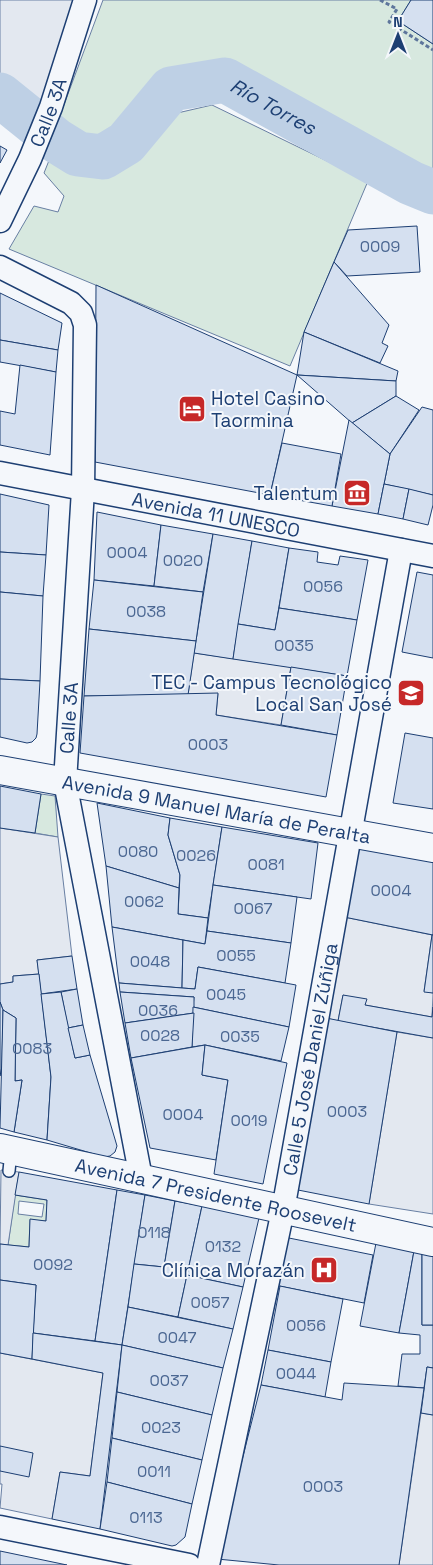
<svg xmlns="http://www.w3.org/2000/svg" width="433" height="1565" viewBox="0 0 433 1565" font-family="'Space Grotesk',sans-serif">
  <rect width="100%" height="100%" fill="#f4f7fb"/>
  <g fill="#d7e8df" stroke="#687fa3" fill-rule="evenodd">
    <polygon points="103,0 411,0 398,21 433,44 433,192 411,183 225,80 171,89 106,148 95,141 84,145 56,126"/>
    <polygon points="212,105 368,181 290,366 9,249 34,206 58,212 64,196 44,173 52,153 90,172 135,153 160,117"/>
    <polygon points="41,794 55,796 58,837 35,833"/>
    <path d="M15,1195L47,1200L46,1221L30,1220L29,1247L8,1245ZM19,1201L44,1204L42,1217L18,1214Z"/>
  </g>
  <g fill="#e3e8f0" stroke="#687fa3">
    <polygon points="0,0 75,0 38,110 0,77"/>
    <polygon points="194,653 291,667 281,725 216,715 218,694 188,695"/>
    <polygon points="0,828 58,837 72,956 37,960 39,974 13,976 13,982 0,984"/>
    <polygon points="344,917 432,935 424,991 433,993 432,1017 365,1005 343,995 338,1021 326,1018"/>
    <polygon points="397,1032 433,1038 433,1214 369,1204"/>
    <polygon points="1,1170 19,1172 8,1245 0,1244"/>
    <polygon points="0,1353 103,1373 90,1476 60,1472 52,1519 0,1508 2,1484 0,1484"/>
    <polygon points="421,1413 433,1415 433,1565 399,1565"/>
  </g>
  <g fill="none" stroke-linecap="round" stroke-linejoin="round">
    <path stroke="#bed0e5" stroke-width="45" id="s1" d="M0,95L57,141L78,154L103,157L126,143L171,89L225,80L411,183L433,192"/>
  </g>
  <g fill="#d5e0f0" stroke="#1d3f73">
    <polygon points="411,0 433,0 433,44 398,21"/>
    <polygon points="0,146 7,150 0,163"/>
    <polygon points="417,226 420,272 347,276 334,262 348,230"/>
    <polygon points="334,262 389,325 382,343 388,346 380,363 304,332"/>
    <polygon points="96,285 297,375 270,495 95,462"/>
    <polygon points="0,293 62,323 58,350 0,340"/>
    <polygon points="304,332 398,371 396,381 297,375"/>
    <polygon points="0,340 58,350 56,372 0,362"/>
    <polygon points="20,365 56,372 50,455 0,445 0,411 15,414"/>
    <polygon points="297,375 396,381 396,396 352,423"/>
    <polygon points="396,396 419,410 390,454 352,423"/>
    <polygon points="422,407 433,410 433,495 384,484 390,454"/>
    <polygon points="349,420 390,454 378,514 332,506"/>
    <polygon points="282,443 341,454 332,506 270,495"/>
    <polygon points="384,484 409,489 403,519 378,514"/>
    <polygon points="409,489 433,495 433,505 428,525 403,519"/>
    <polygon points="0,494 49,505 46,555 0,552"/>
    <polygon points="97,512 161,525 154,586 94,580"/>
    <polygon points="161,525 213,534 203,592 154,586"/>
    <polygon points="213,534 252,541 233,659 194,653"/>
    <polygon points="252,541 289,548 275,630 238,624"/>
    <polygon points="289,548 318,552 317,562 338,565 340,556 368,560 357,620 279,608"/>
    <polygon points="0,552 46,555 43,596 0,592"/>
    <polygon points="417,572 433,575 433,658 402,652"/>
    <polygon points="94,580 203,592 196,641 89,629"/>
    <polygon points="0,592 43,596 40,681 0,679"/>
    <polygon points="279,608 357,620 347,676 233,659 238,624 275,630"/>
    <polygon points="89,629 196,641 188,695 84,696"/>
    <polygon points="291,667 347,676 337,735 281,725"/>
    <polygon points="0,679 40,681 37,734 36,738 32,742 27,743 0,737"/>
    <polygon points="218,693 216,715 337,735 326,797 80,753 84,696"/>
    <polygon points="405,733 433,738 433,809 393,803"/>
    <polygon points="0,786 41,794 35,833 0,828"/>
    <polygon points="97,803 170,818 168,835 180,875 179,888 106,866"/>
    <polygon points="170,818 222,827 208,918 178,914 180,875 168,835"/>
    <polygon points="222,827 318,843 311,899 213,885"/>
    <polygon points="358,847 433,862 433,935 344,917"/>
    <polygon points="106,866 179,888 178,914 208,918 205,944 112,927"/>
    <polygon points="213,885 297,897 291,943 207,931"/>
    <polygon points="112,927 183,940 182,988 119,983"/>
    <polygon points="207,931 291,943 285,983 198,967 195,989 182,988 183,940 205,944"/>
    <polygon points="432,935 433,935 433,993 424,992"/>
    <polygon points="72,956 77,989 41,994 37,960"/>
    <polygon points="198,967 296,985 289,1027 193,1007 194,997 120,992 119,983 195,989"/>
    <polygon points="39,974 51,1077 47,1140 14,1132 22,1080 15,1081 16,1018 3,1010 0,1002 0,984 13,982 13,976"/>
    <polygon points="77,989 83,1025 68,1028 61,992"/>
    <polygon points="61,992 75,1058 90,1055 117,1146 115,1152 110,1156 104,1157 47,1140 51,1077 41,994"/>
    <polygon points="120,992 194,997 194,1013 125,1023"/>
    <polygon points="343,995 367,999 365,1005 432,1017 433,1007 433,1038 338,1021"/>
    <polygon points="0,1002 3,1010 2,1066 0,1076"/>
    <polygon points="193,1007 289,1027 281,1061 205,1045 192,1047"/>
    <polygon points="3,1010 16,1018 15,1081 22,1080 14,1132 0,1128"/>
    <polygon points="194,1013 192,1047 131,1058 125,1023"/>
    <polygon points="326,1018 397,1032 369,1204 298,1190"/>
    <polygon points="83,1025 90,1055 75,1058 68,1028"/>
    <polygon points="205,1045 202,1075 228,1080 216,1160 150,1148 131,1058"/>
    <polygon points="205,1045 287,1063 263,1184 214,1174 228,1080 202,1075"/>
    <polygon points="19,1172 117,1190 95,1341 33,1333 36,1285 0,1280 0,1244 29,1247 30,1219 46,1221 47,1200 15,1195"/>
    <polygon points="117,1190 145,1195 122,1345 95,1341"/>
    <polygon points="145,1195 175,1201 164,1267 134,1264"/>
    <polygon points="175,1201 202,1206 178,1317 128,1307 134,1264 164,1267"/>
    <polygon points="202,1206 259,1218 243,1287 187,1275"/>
    <polygon points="284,1237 373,1255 364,1303 274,1285"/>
    <polygon points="376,1243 414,1251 399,1333 360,1326"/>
    <polygon points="414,1251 422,1253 422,1325 433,1325 433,1368 427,1367 424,1388 398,1386 402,1354 420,1354 420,1335 399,1333"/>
    <polygon points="422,1253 433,1254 433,1325 422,1325"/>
    <polygon points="187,1275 243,1287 233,1329 178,1317"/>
    <polygon points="0,1280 36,1285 32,1359 0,1353"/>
    <polygon points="280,1286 343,1299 331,1362 268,1350"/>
    <polygon points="128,1307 233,1329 223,1368 122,1345"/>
    <polygon points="33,1333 122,1345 100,1529 52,1519 60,1472 90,1476 103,1373 32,1359"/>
    <polygon points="122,1345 223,1368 212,1415 117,1392"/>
    <polygon points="268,1350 331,1362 325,1397 261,1385"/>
    <polygon points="427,1367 433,1368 433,1415 421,1413"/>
    <polygon points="344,1383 424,1388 399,1565 279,1565 217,1559 261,1385 342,1400"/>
    <polygon points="117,1392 212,1415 202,1460 112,1438"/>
    <polygon points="112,1438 202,1460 192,1504 107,1482"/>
    <polygon points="0,1446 33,1453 29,1477 0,1471"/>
    <polygon points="107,1482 192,1504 185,1537 176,1545 172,1546 100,1529"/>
    <polygon points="0,1551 67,1565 0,1565"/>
  </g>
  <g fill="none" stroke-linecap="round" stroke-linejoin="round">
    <g stroke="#1d3f73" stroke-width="14">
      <polyline id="service" points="9,1171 11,1151"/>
    </g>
    <g stroke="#1d3f73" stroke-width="25">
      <g id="minor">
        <path id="s2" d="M0,221L30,159L51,107L85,0"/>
        <polyline points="0,267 71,303 81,313 85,325 83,490 65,782 141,1178"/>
        <path id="s3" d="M0,473L433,556"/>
        <polyline points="0,1527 189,1565"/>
        <path id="s4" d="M208,1565L283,1210L401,550"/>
      </g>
    </g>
    <g stroke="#1d3f73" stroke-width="30">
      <g id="tertiary">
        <path id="s5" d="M0,770L433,848"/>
        <path id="s6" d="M0,1148L433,1242"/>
      </g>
    </g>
    <polyline stroke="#5e769c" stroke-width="3" stroke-dasharray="4 2.5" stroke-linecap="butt" points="380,0 397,9 389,22 433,50"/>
    <use href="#service" stroke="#f4f7fb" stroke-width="11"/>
    <use href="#minor" stroke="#f4f7fb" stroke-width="22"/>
    <use href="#tertiary" stroke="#f4f7fb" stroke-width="28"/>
  </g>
  <defs>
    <g id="hotel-square" transform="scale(1.4375)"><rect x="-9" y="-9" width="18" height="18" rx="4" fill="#c62828" stroke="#f4f7fb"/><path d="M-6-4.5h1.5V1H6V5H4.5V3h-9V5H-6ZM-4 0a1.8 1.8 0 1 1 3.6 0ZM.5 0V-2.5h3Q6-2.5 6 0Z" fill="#fff"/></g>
    <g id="museum-square" transform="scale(1.4375)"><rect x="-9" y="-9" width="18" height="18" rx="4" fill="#c62828" stroke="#f4f7fb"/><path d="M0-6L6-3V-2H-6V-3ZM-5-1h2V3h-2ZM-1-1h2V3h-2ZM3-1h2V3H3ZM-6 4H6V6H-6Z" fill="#fff"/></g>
    <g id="university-square" transform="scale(1.4375)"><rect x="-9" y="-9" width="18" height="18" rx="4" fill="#c62828" stroke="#f4f7fb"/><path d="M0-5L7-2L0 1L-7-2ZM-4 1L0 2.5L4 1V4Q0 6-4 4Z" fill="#fff"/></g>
    <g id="hospital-square" transform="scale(1.4375)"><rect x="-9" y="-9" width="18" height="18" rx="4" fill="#c62828" stroke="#f4f7fb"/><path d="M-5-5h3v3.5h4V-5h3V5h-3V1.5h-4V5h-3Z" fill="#fff"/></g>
  </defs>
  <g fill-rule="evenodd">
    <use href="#hotel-square" x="192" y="409"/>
    <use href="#museum-square" x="357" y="493"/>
    <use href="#university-square" x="411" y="693"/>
    <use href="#hospital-square" x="324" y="1270"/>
  </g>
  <g text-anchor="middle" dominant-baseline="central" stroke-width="4" stroke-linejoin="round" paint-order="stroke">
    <g font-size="16" fill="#4b6792">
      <text x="380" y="246">0009</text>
      <text x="127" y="552">0004</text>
      <text x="183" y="560">0020</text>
      <text x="323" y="586">0056</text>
      <text x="146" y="611">0038</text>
      <text x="294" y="645">0035</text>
      <text x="208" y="744">0003</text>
      <text x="138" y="851">0080</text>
      <text x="196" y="855">0026</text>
      <text x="266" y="864">0081</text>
      <text x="391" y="890">0004</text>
      <text x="144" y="901">0062</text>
      <text x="253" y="908">0067</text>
      <text x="236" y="955">0055</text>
      <text x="150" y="961">0048</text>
      <text x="226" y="994">0045</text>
      <text x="158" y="1010">0036</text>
      <text x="160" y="1035">0028</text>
      <text x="240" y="1036">0035</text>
      <text x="32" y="1048">0083</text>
      <text x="347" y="1111">0003</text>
      <text x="183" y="1114">0004</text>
      <text x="249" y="1120">0019</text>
      <text x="154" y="1232">0118</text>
      <text x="223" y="1246">0132</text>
      <text x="53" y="1264">0092</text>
      <text x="210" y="1302">0057</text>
      <text x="306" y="1325">0056</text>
      <text x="177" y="1337">0047</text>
      <text x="296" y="1373">0044</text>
      <text x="169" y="1380">0037</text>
      <text x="161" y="1427">0023</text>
      <text x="154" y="1471">0011</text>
      <text x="323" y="1486">0003</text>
      <text x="146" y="1517">0113</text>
    </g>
    <g font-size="19" fill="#1d3f73" stroke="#f4f7fb">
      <text stroke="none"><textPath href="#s2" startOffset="119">Calle 3A</textPath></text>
      <text stroke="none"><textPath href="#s3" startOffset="220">Avenida 11 UNESCO</textPath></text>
      <text transform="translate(69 718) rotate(-86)">Calle 3A</text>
      <text stroke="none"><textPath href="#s5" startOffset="220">Avenida 9 Manuel María de Peralta</textPath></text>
      <text stroke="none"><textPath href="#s4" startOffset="516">Calle 5 José Daniel Zúñiga</textPath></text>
      <text stroke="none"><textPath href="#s6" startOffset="221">Avenida 7 Presidente Roosevelt</textPath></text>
    </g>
    <g font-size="19" fill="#1d3f73" stroke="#f4f7fb" text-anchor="end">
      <text x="211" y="398" text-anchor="start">Hotel Casino<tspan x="211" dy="22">Taormina</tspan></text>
      <text x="338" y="493">Talentum</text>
      <text x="392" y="682">TEC - Campus Tecnológico<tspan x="392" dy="22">Local San José</tspan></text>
      <text x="305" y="1270">Clínica Morazán</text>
    </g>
    <g font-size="20" font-style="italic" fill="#1d3f73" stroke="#f4f7fb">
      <text stroke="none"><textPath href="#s1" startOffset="330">Río Torres</textPath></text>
    </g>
  </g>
  <g transform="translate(398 35)" stroke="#f4f7fb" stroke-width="4" paint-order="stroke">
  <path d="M0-4L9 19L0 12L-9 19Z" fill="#1d3f73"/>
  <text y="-8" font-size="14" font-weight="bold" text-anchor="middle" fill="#1d3f73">N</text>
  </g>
</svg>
